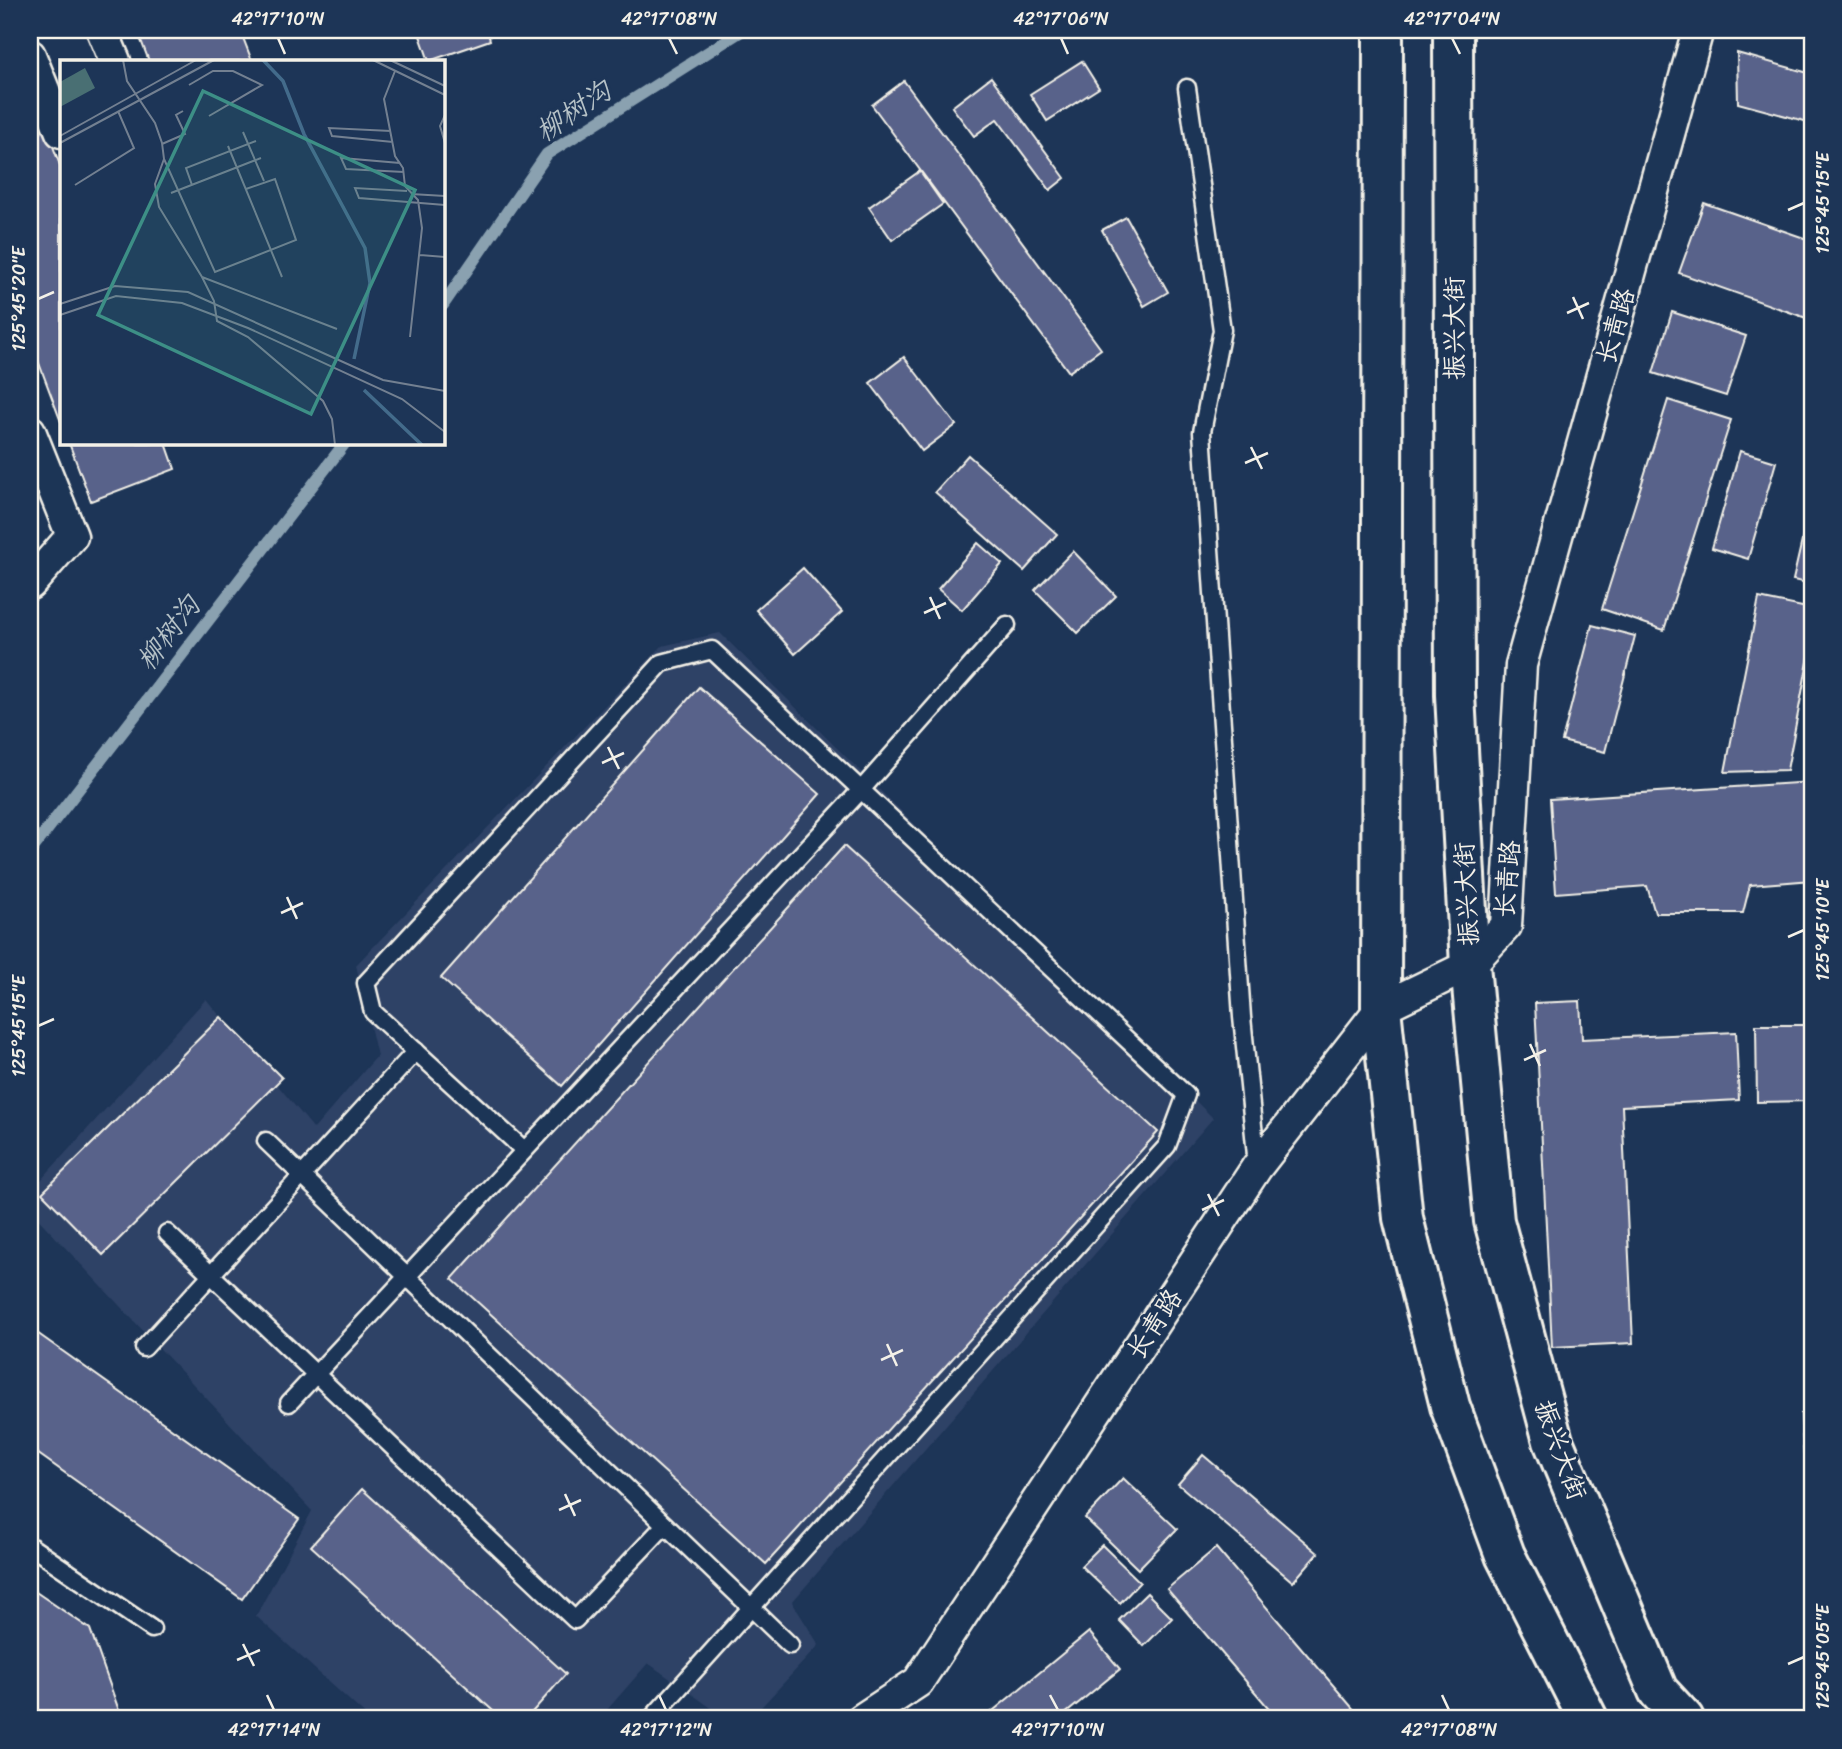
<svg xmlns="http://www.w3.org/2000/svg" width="1842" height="1749" viewBox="0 0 1842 1749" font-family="Sriracha,'LXGW WenKai TC',sans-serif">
  <rect width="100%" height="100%" fill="#1d3557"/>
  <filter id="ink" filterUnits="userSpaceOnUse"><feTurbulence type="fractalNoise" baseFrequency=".0143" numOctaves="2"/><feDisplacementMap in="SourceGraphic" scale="14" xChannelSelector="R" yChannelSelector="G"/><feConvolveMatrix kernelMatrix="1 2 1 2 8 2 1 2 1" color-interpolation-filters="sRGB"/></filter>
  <g filter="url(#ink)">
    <polygon fill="#2f4266" points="720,633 1213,1118 792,1602 819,1645 750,1719 727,1719 648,1663 599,1719 370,1719 256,1616 312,1511 30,1210 30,1192 206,999 314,1129 377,1056 356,965 662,646"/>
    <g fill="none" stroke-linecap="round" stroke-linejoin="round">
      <g stroke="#8aa1b0" stroke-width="12">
        <polyline points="443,305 547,154 743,30"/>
        <polyline points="30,852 345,443"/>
      </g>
    </g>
    <g fill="#58628a" stroke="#f4f1e8" stroke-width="2">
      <polygon points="137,30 240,30 252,61 149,61"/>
      <polygon points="418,30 487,30 490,40 429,61"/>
      <polygon points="1737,53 1812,74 1812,123 1738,103"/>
      <polygon points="1082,61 1099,88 1047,121 1030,94"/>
      <polygon points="991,77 1065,178 1050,190 997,119 974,136 952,107"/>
      <polygon points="904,81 1101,349 1069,372 872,105"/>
      <polygon points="39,109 61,168 61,422 30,339 30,113"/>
      <polygon points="920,171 943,204 892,240 869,207"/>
      <polygon points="1704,203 1807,239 1812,224 1812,320 1679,273"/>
      <polygon points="1126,217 1168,292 1144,306 1102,230"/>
      <polygon points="1672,312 1746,336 1726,396 1653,373"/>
      <polygon points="904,357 956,425 922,451 870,383"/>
      <polygon points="1668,400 1731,420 1664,630 1602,609"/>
      <polygon points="69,443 166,443 175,469 91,501"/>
      <polygon points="1740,451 1776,462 1748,559 1712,548"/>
      <polygon points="968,455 1057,534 1024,571 935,492"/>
      <polygon points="1812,497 1812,584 1793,580"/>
      <polygon points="978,543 1002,564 962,610 938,589"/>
      <polygon points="1073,551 1116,596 1078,633 1035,590"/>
      <polygon points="803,568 842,612 795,654 756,610"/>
      <polygon points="1759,598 1812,609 1812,641 1787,770 1725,772"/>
      <polygon points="1592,625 1635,636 1605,752 1562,741"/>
      <polygon points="699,687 820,794 562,1086 441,978"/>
      <polygon points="1812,782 1812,880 1750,885 1743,913 1655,913 1647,886 1556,893 1550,799"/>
      <polygon points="844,846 1158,1132 766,1564 452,1279"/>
      <polygon points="1580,1001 1582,1039 1736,1032 1739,1100 1622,1106 1633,1343 1552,1347 1535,1003"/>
      <polygon points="221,1017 282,1078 103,1255 42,1193"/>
      <polygon points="1756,1025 1812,1025 1812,1101 1757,1102"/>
      <polygon points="30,1328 299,1519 242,1599 30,1448"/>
      <polygon points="1801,1414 1812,1414 1812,1454 1804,1455"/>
      <polygon points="1203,1455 1318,1553 1293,1582 1178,1484"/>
      <polygon points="1123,1478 1177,1529 1138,1569 1085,1518"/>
      <polygon points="362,1489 566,1674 526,1719 502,1719 311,1546"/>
      <polygon points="1102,1545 1140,1582 1120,1603 1081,1566"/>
      <polygon points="1216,1548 1362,1719 1278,1719 1167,1589"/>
      <polygon points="30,1588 90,1629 122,1719 36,1719 30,1701"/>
      <polygon points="1147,1593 1172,1618 1144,1646 1119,1620"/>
      <polygon points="1089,1632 1120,1669 1059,1719 983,1719"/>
    </g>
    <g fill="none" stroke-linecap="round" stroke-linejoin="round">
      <g stroke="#f4f1e8" stroke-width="21">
        <g id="service">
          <polyline points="1187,88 1222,330 1202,432 1242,1017 1257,1165"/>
          <polyline points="266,1141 790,1645"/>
          <polyline points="524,1150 373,1012 366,983 662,663 712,650 1186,1095 1167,1146 651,1719"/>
          <polyline points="167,1233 575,1620 665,1525"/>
          <polyline points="144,1348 416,1051"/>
          <polyline points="289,1403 861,790 1007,625"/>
          <polyline points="30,1546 152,1629"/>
        </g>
      </g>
      <g stroke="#f4f1e8" stroke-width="35">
        <g id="minor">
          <polyline points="102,30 115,61"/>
          <polyline points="30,55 61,132"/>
          <polyline points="30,431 72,536 30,584"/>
          <polyline points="862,1719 918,1682 1257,1167 1381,1008 1470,965 1506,926 1521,665 1698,30"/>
        </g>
      </g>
      <g stroke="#f4f1e8" stroke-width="44">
        <g id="tertiary">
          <polyline points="1383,30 1381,1008 1403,1218 1450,1406 1505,1555 1588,1719"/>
          <polyline points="1453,30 1455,695 1470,965 1494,1221 1553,1441 1658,1691 1684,1719"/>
        </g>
      </g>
      <use href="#service" stroke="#1d3557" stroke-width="16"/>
      <use href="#minor" stroke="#1d3557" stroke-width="30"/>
      <use href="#tertiary" stroke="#1d3557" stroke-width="38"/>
    </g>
  </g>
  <path fill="none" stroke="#f4f1e8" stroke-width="2.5" d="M278,38L285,54M669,38L677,54M1061,38L1068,54M1452,38L1460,54M1788,210L1804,203M1573,297L1583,319M38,299L54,292M1567,313L1589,303M1251,447L1262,469M1245,463L1268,453M930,597L940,619M924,613L946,603M608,747L619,769M602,763L624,753M287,897L297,919M281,913L303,903M1788,937L1804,930M38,1026L54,1019M1530,1044L1540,1066M1524,1060L1546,1050M1208,1194L1219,1216M1202,1210L1224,1200M887,1344L897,1366M881,1360L903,1350M565,1494L575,1516M559,1510L581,1500M243,1644L254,1666M237,1660L260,1650M1788,1664L1804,1657M267,1695L274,1710M659,1695L666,1710M1050,1695L1058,1710M1442,1695L1449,1710"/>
  <g text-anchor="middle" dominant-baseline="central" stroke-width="6" stroke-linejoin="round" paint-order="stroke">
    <g font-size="26" fill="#f4f1e8" stroke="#1d3557">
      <text transform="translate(1615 326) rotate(-74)">长青路</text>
      <text transform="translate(1454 328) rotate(-90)">振兴大街</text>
      <text transform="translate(1507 879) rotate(-85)">长青路</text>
      <text transform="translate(1466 894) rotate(-93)">振兴大街</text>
      <text transform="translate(1154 1324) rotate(-57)">长青路</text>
      <text transform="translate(1561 1450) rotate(70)">振兴大街</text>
    </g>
    <g font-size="28" font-style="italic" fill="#b6c2c7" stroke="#1d3557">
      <text transform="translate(573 111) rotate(-34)">柳树沟</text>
      <text transform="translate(168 633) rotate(-52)">柳树沟</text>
    </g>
  </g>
  <g transform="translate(60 60)">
    <rect width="385" height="385" fill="#1d3557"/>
    <path d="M25,8L35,28L0,47V22Z" fill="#496f73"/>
    <path fill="none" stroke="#436b8b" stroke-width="3.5" d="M203,0L223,21L244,74L305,188L310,223L294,299M304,330L362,385"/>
    <path fill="none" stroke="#738091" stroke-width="2" d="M63,0L67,21L95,63L102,83L104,99L95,124L99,147L142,217L154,241L157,261L188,277L263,341L272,359L275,385M313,0L385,35M330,0L385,26M335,11L324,39L335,96L343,108L345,126L358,140L362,168L350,277M129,25L153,11H173L202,25L149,56M385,55L380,66L385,83M331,71L269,68L272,76L333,82M183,72L204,121M0,76L136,0M0,83L154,0M102,84L125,74L116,55L123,51M168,86L222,217M104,99L155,212L236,180L215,119L186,129M340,103L281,98L286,109L344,112M15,125L74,88L58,51M132,125L126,108L196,81M347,131L295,128L299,138L385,145M111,133L201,98M351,134L385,136M360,195L385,197M142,217L277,269M0,244L55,226L128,232L323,320L385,331M0,255L56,236L122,243L188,268L342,339L385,372"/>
    <path fill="#3d8f86" fill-opacity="0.15" stroke="#3d8f86" stroke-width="3.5" d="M143,31L355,130L251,354L38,255Z"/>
    <rect width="385" height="385" fill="none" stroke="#f4f1e8" stroke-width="3.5"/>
  </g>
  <rect width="1842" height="1749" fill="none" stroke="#1d3557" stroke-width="77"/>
  <rect x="38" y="38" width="1766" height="1672" fill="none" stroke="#f4f1e8" stroke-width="2.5"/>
  <g font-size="18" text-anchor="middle" fill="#f4f1e8">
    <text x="278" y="25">42°17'10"N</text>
    <text x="669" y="25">42°17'08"N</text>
    <text x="1061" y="25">42°17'06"N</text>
    <text x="1452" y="25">42°17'04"N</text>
    <text transform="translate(1823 203) rotate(-90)" y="6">125°45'15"E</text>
    <text transform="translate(19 299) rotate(-90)" y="6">125°45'20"E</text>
    <text transform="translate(1823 930) rotate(-90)" y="6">125°45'10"E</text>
    <text transform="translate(19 1026) rotate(-90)" y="6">125°45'15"E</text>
    <text transform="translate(1823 1657) rotate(-90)" y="6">125°45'05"E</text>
    <text x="274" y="1736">42°17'14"N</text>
    <text x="666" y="1736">42°17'12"N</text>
    <text x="1058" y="1736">42°17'10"N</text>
    <text x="1449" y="1736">42°17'08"N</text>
  </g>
</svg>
